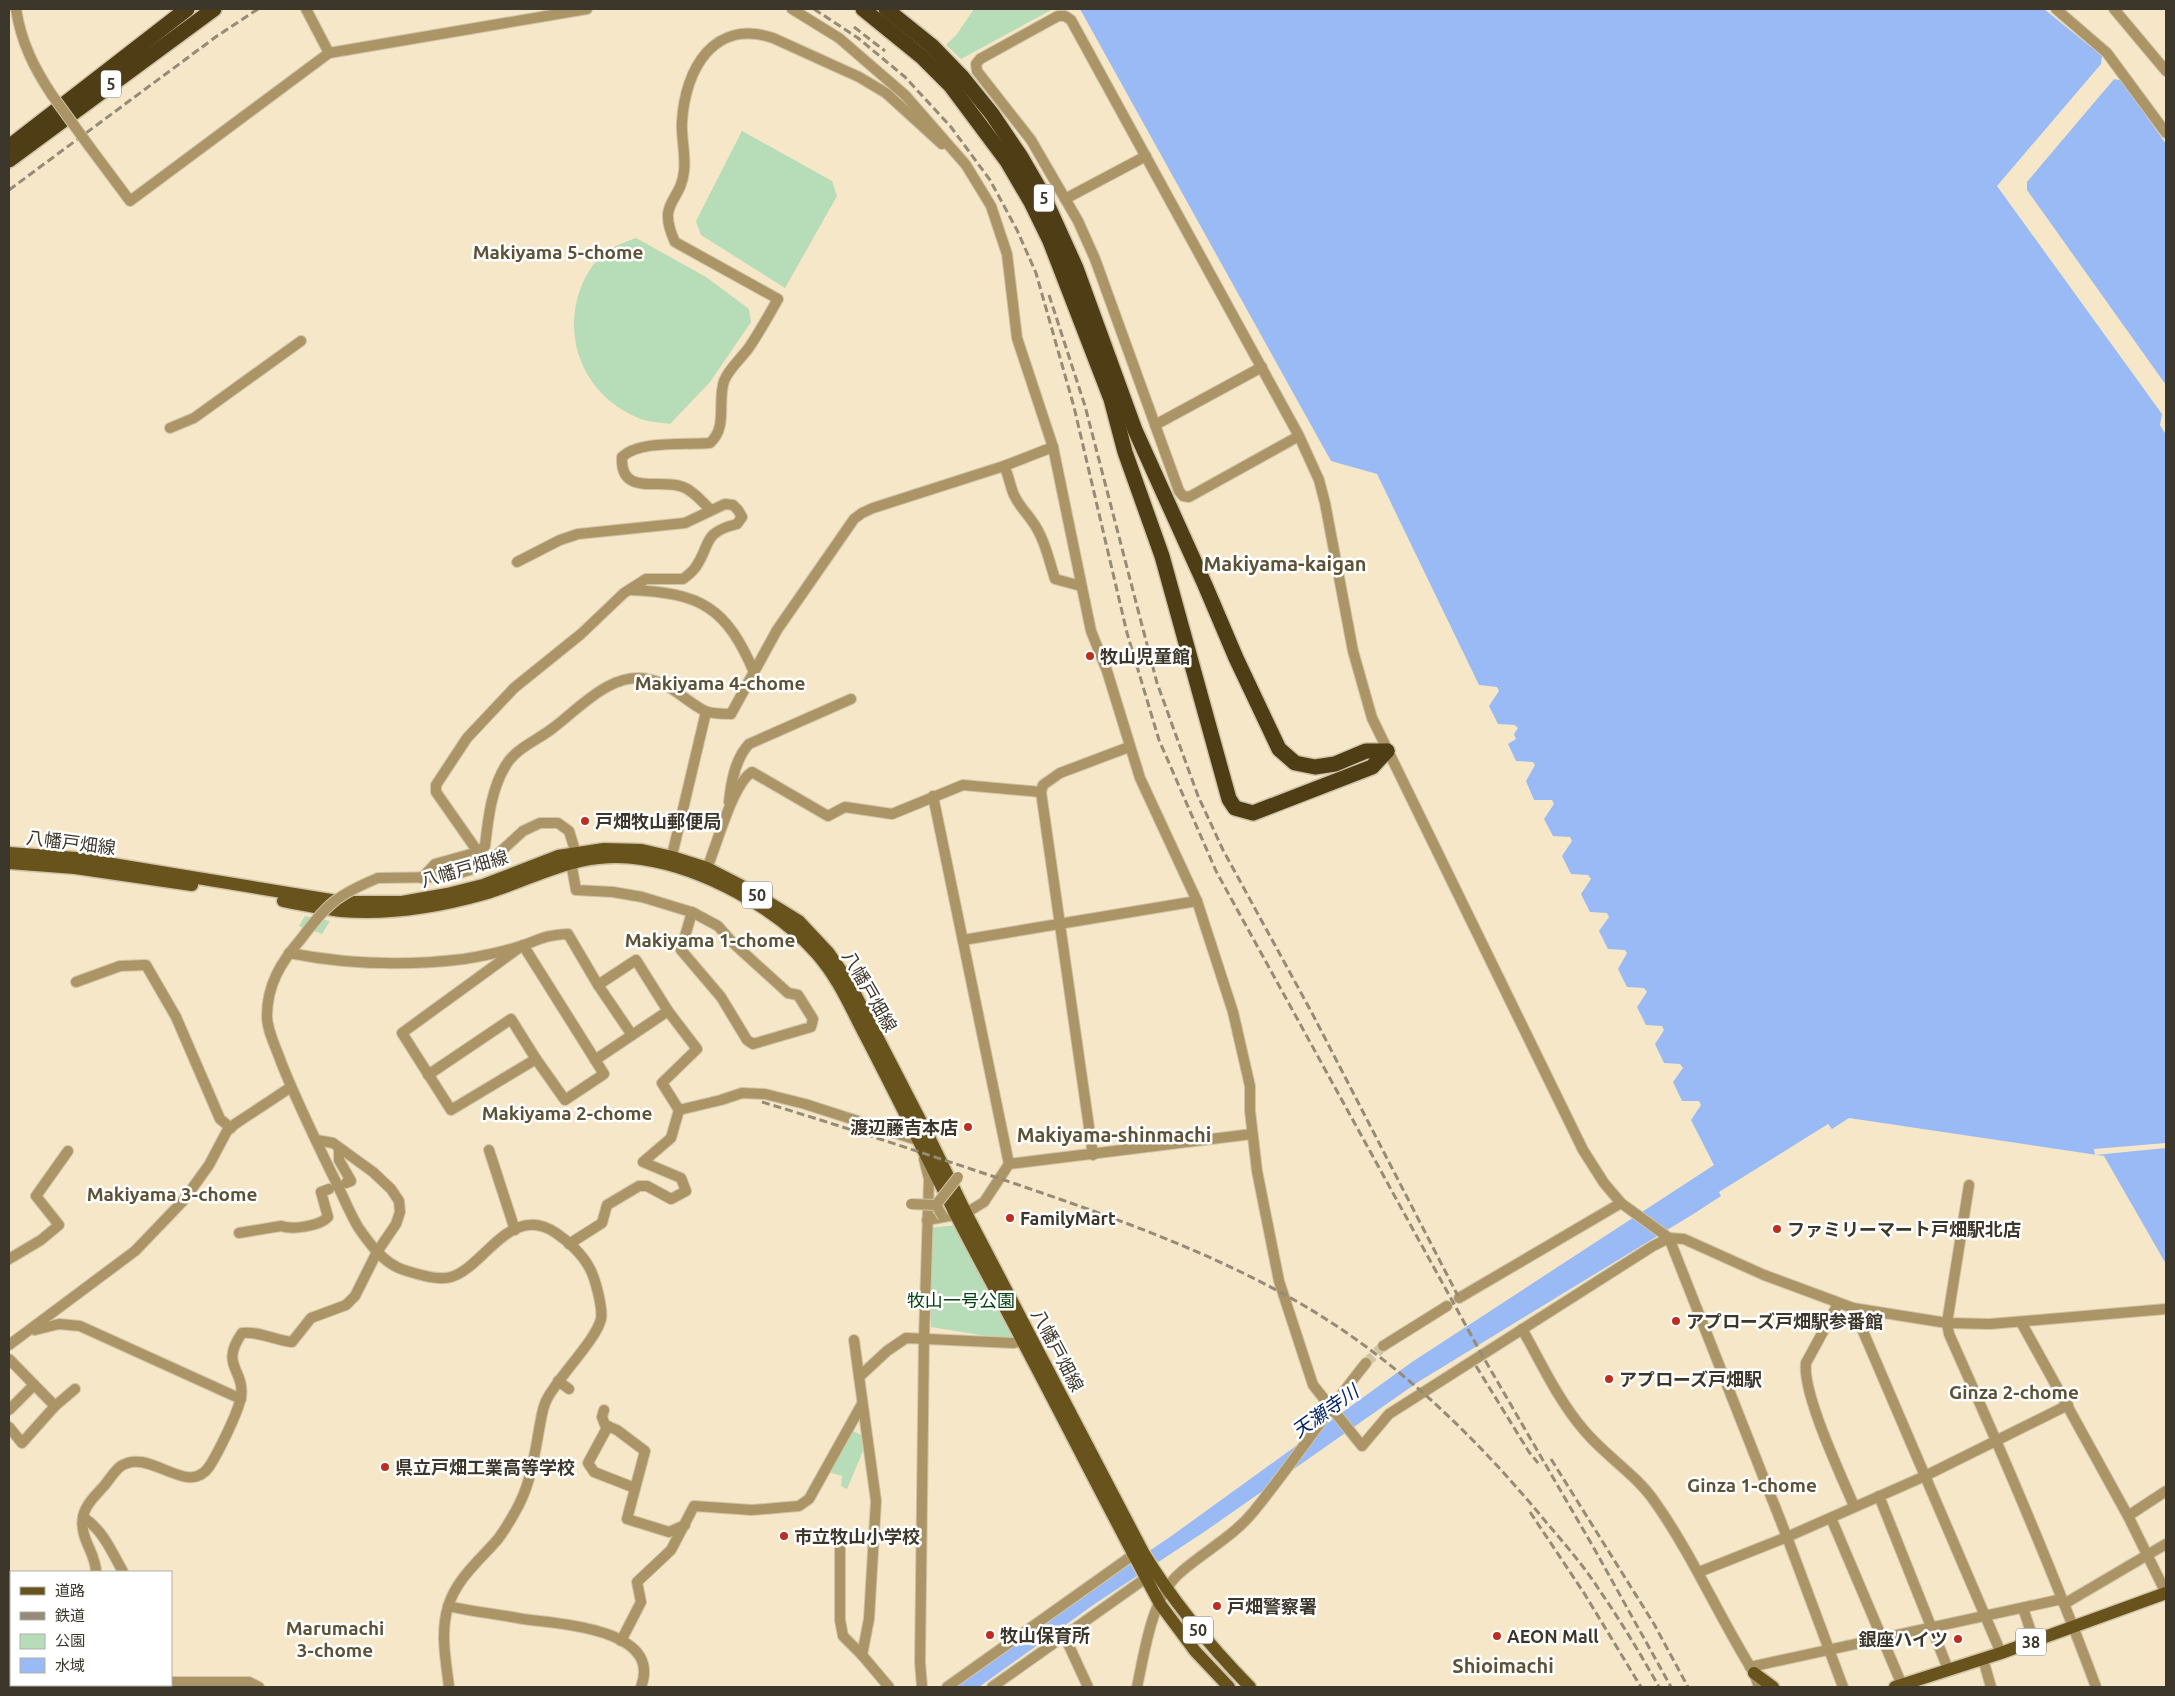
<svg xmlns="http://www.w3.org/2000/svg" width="2175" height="1696" viewBox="0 0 2175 1696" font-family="Ubuntu,'Noto Sans JP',sans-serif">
  <rect width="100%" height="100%" fill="#f5e7c7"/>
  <g fill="#b7dcb8">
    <polygon points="974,9 1053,9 961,59 946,45 957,34"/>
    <polygon points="742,131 832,181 837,196 785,288 701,235 696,221"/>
    <path d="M636,238L706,277L749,309L751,322L710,382L670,424C659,422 646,422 636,417C585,395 561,339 581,287C586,275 594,261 605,253C614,246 625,242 636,238Z"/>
    <polygon points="305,916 330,921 322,934 299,926"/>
    <polygon points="956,1225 1014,1337 999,1338 931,1327 930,1228"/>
    <polygon points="853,1431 861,1435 863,1451 847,1489 841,1486 842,1476 828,1472"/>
  </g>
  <g fill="#99baf5">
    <polygon points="1080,9 2044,9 2102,56 2101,64 1997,186 2162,414 2160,425 2166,435 2166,1264 2104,1156 1849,1118 1832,1129 1828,1124 1719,1192 1721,1196 1695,1213 1418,1382 1207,1530 1096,1603 979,1687 956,1687 1077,1600 1170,1537 1412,1362 1714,1165 1691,1120 1701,1105 1699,1101 1682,1101 1673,1082 1683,1068 1680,1064 1664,1063 1655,1044 1664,1030 1662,1026 1646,1025 1637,1007 1647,992 1644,988 1627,987 1618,969 1627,953 1625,950 1608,949 1599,931 1609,917 1607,913 1590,912 1581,894 1591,879 1588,875 1571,874 1562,856 1572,841 1570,837 1553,836 1544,819 1554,804 1552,800 1534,800 1526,781 1535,765 1533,762 1516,761 1508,744 1516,739 1514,734 1518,728 1515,725 1498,724 1489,706 1499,691 1497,687 1479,685 1377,474 1331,461"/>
    <polygon points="2114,79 2121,80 2166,144 2166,385 2027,190 2027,182"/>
  </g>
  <g fill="#f5e7c7">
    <polygon points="2102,57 2104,60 2103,66 2000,186 2164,412 2163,425 2166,433 2161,424 2163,414 1999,185 2102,65"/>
    <polygon points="2119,77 2121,80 2114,79 2025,182 2025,190 2166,387 2024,191 2025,180 2112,78"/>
    <polygon points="2166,1143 2166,1148 2095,1155 2094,1149"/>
  </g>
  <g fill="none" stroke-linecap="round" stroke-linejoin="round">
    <polyline stroke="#d0c4a8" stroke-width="10" stroke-dasharray="10 5" stroke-linecap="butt" points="1366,1363 1383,1346"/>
    <g stroke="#d0c4a8" stroke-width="12">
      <g id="minor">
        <path d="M16,9C21,42 34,68 52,95"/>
        <polyline points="306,9 329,53"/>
        <polyline points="792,9 839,38 905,95 966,165 991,206 1007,254 1017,338 1053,447 1091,631 1107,671 1140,778 1197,901 1233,1012 1250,1086 1250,1111 1257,1171 1279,1281 1313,1385 1362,1446 1389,1414 1653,1246 1669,1238 1684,1239 1764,1275 1853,1308 1947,1323 1990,1324 2166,1309"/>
        <polyline points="2056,9 2107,53 2166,133"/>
        <polyline points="2114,9 2166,71"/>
        <polyline points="89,146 130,201 329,53 587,9"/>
        <polyline points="1065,199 1146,156"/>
        <polyline points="1155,425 1262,367"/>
        <polyline points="170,428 194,418 301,341"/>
        <polyline points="1299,436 1189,497 1183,496 1179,491 1095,259 1078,221 1031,140 977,71 976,64 980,59 1058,16 1065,16 1071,20 1299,436 1319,480 1325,503 1353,651 1372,718 1583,1150 1604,1183 1621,1203 1669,1238 1787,1537 1843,1687"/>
        <path d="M1004,466C1009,476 1010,486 1014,495C1019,506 1026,512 1032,521C1044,537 1049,560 1055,579L1081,586"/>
        <path d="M711,510C702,502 694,491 683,487C660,478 620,497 622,457C639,440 685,445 710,443C728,427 717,402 724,381C729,368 743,357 750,346C760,331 769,315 778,299L675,242C656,201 681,203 684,171C686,155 681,138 682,122C685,69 714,18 773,38L859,77L886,93L942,144"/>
        <path d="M631,590C701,593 726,607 754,672"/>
        <polyline points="933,796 1009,1164"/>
        <path d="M729,802C731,782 735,759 749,744L851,699"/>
        <path d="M478,852L436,792V785L467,738L514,688L581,634L624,593L646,579H683C687,576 692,572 695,568C712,544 701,533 737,524L742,517L738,510L733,505L725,504L685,523L578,534L560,540L517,562"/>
        <polyline points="571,862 576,890 613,892 642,897 688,911 692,912 718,926 732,942 788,993 798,995 813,1019 811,1027 753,1044 747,1040 721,997 681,950 692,912"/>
        <polyline points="670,864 706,712"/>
        <path d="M705,873C716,849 732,784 752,772L828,816L845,807L892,814L963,785L1041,792"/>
        <polyline points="378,878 446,877 470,870 498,854 523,831 540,823 558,823 569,831 578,860"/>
        <path d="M422,878L435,864L478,852L485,846C488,820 491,789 506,765C516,748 538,740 553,728C581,707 613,669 652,680C672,685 687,702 705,711C713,714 723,714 731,714L777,630L854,519L862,513L873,508L1004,466L1053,447"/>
        <path d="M301,939C281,962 267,985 267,1016C267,1031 276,1047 281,1062C296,1100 314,1137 332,1174C341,1191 348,1210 358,1227C369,1243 384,1264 404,1270C417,1274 438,1281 451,1277C485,1267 510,1202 556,1233C568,1241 582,1254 589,1267C595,1277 603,1308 601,1319C596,1340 559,1376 547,1399C542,1408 541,1420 539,1430C534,1458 530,1487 515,1512C510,1521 504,1531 498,1539C479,1561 456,1579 448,1607C440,1633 446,1661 449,1687"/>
        <polyline points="963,940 1197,901"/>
        <polygon points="523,945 604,1074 565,1100 536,1059 451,1110 402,1033"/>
        <path d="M289,953C345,964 407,966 464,959C483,956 506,951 524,945C543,938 547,935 568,934L598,985"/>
        <polyline points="76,982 120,966 146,965 176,1017 220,1119 231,1128"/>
        <polyline points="632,1035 598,985 636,960 668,1011"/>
        <polyline points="428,1075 511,1019 536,1059"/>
        <polyline points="679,1110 721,1100 742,1093 765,1094 805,1104 920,1141 921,1145"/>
        <polyline points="339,1149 339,1160 351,1181 346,1183"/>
        <polyline points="489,1150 515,1230"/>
        <polyline points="1093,1155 1041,792 1043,785 1060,773 1129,747"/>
        <path d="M1969,1185L1947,1323L1949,1334C2001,1450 2052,1568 2096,1687"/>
        <polyline points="927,1220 966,1213 984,1202 1009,1164 1252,1134"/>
        <path d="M239,1233L281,1226C293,1230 320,1226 328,1217L321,1192L329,1189"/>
        <polyline points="569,1244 602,1223 607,1205 639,1186 647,1186 671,1199 686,1191 681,1178 643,1162 671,1138 679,1110 662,1083 697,1049 668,1011 595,1060"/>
        <polyline points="9,1259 41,1240 59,1225 36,1196 68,1151"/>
        <polyline points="1459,1298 1621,1203"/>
        <path d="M1838,1304L1806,1363C1802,1393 1841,1475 1854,1506"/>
        <polyline points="1853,1308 2001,1653"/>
        <polyline points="2021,1322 2128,1516 2166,1593"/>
        <path d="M1522,1329C1541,1362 1558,1400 1583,1429C1605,1456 1635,1473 1655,1502C1693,1556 1719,1617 1754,1673L1759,1687"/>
        <polyline points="35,1330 59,1324 80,1326 241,1399"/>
        <polyline points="854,1340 876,1501 869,1619 862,1655"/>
        <polyline points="9,1345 135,1251 183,1201 209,1165 227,1131 235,1124 291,1087"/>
        <polyline points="1383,1346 1447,1306"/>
        <polyline points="9,1359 55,1406 75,1389"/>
        <polyline points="859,1377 887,1351 906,1338 1013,1343 1023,1341"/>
        <polyline points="558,1381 569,1389"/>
        <polyline points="9,1410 34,1385"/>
        <polyline points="604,1410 602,1417 605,1425 617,1430 645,1451 627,1519 669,1532 685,1525"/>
        <polyline points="608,1426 588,1463 594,1472 635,1488"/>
        <polyline points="9,1427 22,1443 55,1406"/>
        <polyline points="1879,1496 1948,1669"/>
        <polyline points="2128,1516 2166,1491"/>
        <path d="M83,1517C103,1530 112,1552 123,1572"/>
        <polyline points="1831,1518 1902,1685"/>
        <polyline points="840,1536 840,1620 843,1636 862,1655 889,1687"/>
        <path d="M96,1572C96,1553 79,1538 83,1517C85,1505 96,1495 104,1486C109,1480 115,1470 121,1466C150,1447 187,1498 209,1467C218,1453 238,1413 241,1397C245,1369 219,1366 242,1333C259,1331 274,1340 292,1342L311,1318L346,1305L355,1296L377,1252L396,1224L400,1212L399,1201L391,1189L373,1172L333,1143L316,1140"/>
        <polyline points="1699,1572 1787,1537 1925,1476 2068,1405"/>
        <polyline points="2064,1604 2166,1544"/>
        <path d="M448,1606C473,1612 498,1614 523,1619C558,1624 663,1628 641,1687"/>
        <polyline points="2023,1608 2034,1641"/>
        <polyline points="1064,1635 1088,1687"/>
        <polyline points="621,1641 641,1602 637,1582 671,1550 694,1506 752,1510 799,1506 809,1499 862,1404"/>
        <polyline points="1985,1666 1991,1687"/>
        <polyline points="1750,1667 2062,1599"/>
        <polyline points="171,1682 249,1682 259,1687"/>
        <polyline points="126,1685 131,1685"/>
        <polyline points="150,1685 151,1687"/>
        <polyline points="24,1687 28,1685"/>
        <polyline points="922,1687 920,1662 924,1338 929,1179 924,1159"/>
        <polyline points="947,1687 1133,1555"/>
        <polyline points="992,1687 1146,1578"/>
        <path d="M1137,1687C1145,1651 1151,1597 1181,1572C1205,1551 1234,1536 1254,1511C1293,1463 1327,1411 1366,1363"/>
      </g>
    </g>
    <g stroke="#d0c4a8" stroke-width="15">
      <g id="major">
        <path d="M9,853L76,858L343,902H402L447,894L483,885L558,856L604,849L642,850L672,857L707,868L742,886L799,921L828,952L849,982L930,1139L966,1213L1143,1552C1173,1602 1210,1646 1250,1687"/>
        <polyline points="9,863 75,868 192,885"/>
        <path d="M283,901C302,905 322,909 341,911C389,915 438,907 484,894C540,877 579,849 642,859C703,868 777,908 817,954C839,979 852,1011 867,1039C897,1097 926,1156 956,1215C977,1257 1001,1299 1023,1342C1069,1429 1113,1517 1160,1604L1195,1651L1229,1687"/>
        <polyline points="1754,1673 1773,1687"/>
        <polyline points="1895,1687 2001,1653 2166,1593"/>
      </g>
    </g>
    <g stroke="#d0c4a8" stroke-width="18">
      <g id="highway">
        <polyline points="863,9 922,57 951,86 1007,161 1031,202 1050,241 1111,399 1125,452 1162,556 1229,799 1235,808 1253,813 1372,767 1387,751"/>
        <polyline points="886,9 932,46 962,77 992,114 1021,157 1043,195 1076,268 1135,430 1205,585 1236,658 1279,749 1295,763 1315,767 1335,764 1366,751 1387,751"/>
        <polyline points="9,147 187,9"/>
        <polyline points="9,160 214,9"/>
      </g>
    </g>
    <use href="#minor" stroke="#ab9566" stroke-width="10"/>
    <use href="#major" stroke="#69531c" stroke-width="12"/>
    <use href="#highway" stroke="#4e3d15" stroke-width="15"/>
    <g stroke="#958b76" stroke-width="3" stroke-dasharray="8 4" stroke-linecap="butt">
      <polyline points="814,9 858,38 905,77 951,127 990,180 1017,230 1036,273 1074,407 1127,633 1159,740 1216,871 1482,1355 1595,1550 1671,1687"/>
      <polyline points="854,27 885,51"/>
      <polyline points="9,190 217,36 258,9"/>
      <polyline points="1049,295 1085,406 1157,683 1198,796 1223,850 1312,1013 1458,1296"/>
      <path d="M762,1102C848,1128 932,1156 1016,1184C1115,1218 1212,1252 1303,1305C1397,1360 1478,1439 1546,1522C1564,1543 1583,1565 1598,1588C1620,1620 1640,1653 1659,1687"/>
      <polyline points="1476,1366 1529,1452 1538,1463"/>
      <polyline points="1551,1459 1654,1624 1688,1687"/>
      <polyline points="1530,1512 1584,1593 1641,1687"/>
    </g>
    <g stroke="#d0c4a8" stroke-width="12" stroke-linecap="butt">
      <g id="minor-bridge">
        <polyline points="52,95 89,146"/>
        <path d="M301,939C327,904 337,895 378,878"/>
        <polyline points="911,1204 936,1205"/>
        <polyline points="943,1217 936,1205 958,1177"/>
      </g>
    </g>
    <use href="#minor-bridge" stroke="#ab9566" stroke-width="10"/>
  </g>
  <g fill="#bb2e20" stroke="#fff" stroke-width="2">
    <circle cx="1090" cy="656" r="5"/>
    <circle cx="585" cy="821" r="5"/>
    <circle cx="968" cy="1127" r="5"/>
    <circle cx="1010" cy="1218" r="5"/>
    <circle cx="1777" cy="1229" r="5"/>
    <circle cx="1676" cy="1321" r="5"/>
    <circle cx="1609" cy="1379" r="5"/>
    <circle cx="385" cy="1467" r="5"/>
    <circle cx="784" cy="1536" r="5"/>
    <circle cx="1217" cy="1606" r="5"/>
    <circle cx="990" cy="1635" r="5"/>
    <circle cx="1497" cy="1636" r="5"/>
    <circle cx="1958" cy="1639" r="5"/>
  </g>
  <g text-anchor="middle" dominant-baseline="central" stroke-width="5" stroke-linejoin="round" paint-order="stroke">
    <g fill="#fff" stroke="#77736b" stroke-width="1">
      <rect x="101" y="70.5" width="20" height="27" rx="4"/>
      <rect x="1034" y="184.5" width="20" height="27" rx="4"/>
      <rect x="742" y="881.5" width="30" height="27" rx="4"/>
      <rect x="1183" y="1616.5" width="30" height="27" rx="4"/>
      <rect x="2016" y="1628.5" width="30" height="27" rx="4"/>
    </g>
    <g font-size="16" font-weight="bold" fill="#3d372b">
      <text x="111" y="84">5</text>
      <text x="1044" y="198">5</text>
      <text x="757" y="895">50</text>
      <text x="1198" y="1630">50</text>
      <text x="2031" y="1642">38</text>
    </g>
    <g font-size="18" font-weight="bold" fill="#3d372b" stroke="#fff" text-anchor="start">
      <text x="1100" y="656">牧山児童館</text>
      <text x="595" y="821">戸畑牧山郵便局</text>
      <text x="958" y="1127" text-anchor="end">渡辺藤吉本店</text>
      <text x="1020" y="1218">FamilyMart</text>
      <text x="1787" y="1229">ファミリーマート戸畑駅北店</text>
      <text x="1686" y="1321">アプローズ戸畑駅参番館</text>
      <text x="1619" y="1379">アプローズ戸畑駅</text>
      <text x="395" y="1467">県立戸畑工業高等学校</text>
      <text x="794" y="1536">市立牧山小学校</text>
      <text x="1227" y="1606">戸畑警察署</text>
      <text x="1000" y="1635">牧山保育所</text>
      <text x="1507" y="1636">AEON Mall</text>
      <text x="1948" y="1639" text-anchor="end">銀座ハイツ</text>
    </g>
    <g font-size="18" fill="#3d372b" stroke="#fff">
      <text transform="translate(71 842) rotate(7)">八幡戸畑線</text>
      <text transform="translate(464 868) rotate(-16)">八幡戸畑線</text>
      <text transform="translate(870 991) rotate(60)">八幡戸畑線</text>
      <text transform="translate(1058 1350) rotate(62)">八幡戸畑線</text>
    </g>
    <g font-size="18" fill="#044211" stroke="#fff">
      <text x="961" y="1300">牧山一号公園</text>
    </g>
    <g font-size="19" font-weight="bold" fill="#5d5236" stroke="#fff">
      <text x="558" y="252">Makiyama 5-chome</text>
      <text x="720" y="683">Makiyama 4-chome</text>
      <text x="710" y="940">Makiyama 1-chome</text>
      <text x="567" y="1113">Makiyama 2-chome</text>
      <text x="172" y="1194">Makiyama 3-chome</text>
      <text x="2014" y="1392">Ginza 2-chome</text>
      <text x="1752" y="1485">Ginza 1-chome</text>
      <text x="335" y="1628">Marumachi<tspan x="335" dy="22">3-chome</tspan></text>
    </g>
    <g font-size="19" font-style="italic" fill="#032568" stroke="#fff">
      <text transform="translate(1325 1411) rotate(-35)">天瀬寺川</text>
    </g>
    <g font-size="20" font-weight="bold" fill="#5d5236" stroke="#fff">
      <text x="1285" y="563">Makiyama-kaigan</text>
      <text x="1114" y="1134">Makiyama-shinmachi</text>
      <text x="1503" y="1665">Shioimachi</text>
    </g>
  </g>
  <rect width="2175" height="1696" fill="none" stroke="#3d372b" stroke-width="20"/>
  <rect x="10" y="1571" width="162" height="115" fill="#ffffff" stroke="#b1afaa"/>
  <rect x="20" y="1587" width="25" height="8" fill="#69531c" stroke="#b1afaa"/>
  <text x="55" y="1596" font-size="15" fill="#3d372b">道路</text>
  <rect x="20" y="1612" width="25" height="8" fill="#958b76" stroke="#b1afaa"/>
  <text x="55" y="1621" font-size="15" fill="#3d372b">鉄道</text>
  <rect x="20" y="1634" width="25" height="15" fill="#b7dcb8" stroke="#b1afaa"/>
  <text x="55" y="1646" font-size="15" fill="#3d372b">公園</text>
  <rect x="20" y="1658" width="25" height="15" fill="#99baf5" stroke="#b1afaa"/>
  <text x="55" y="1671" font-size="15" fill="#3d372b">水域</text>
</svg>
